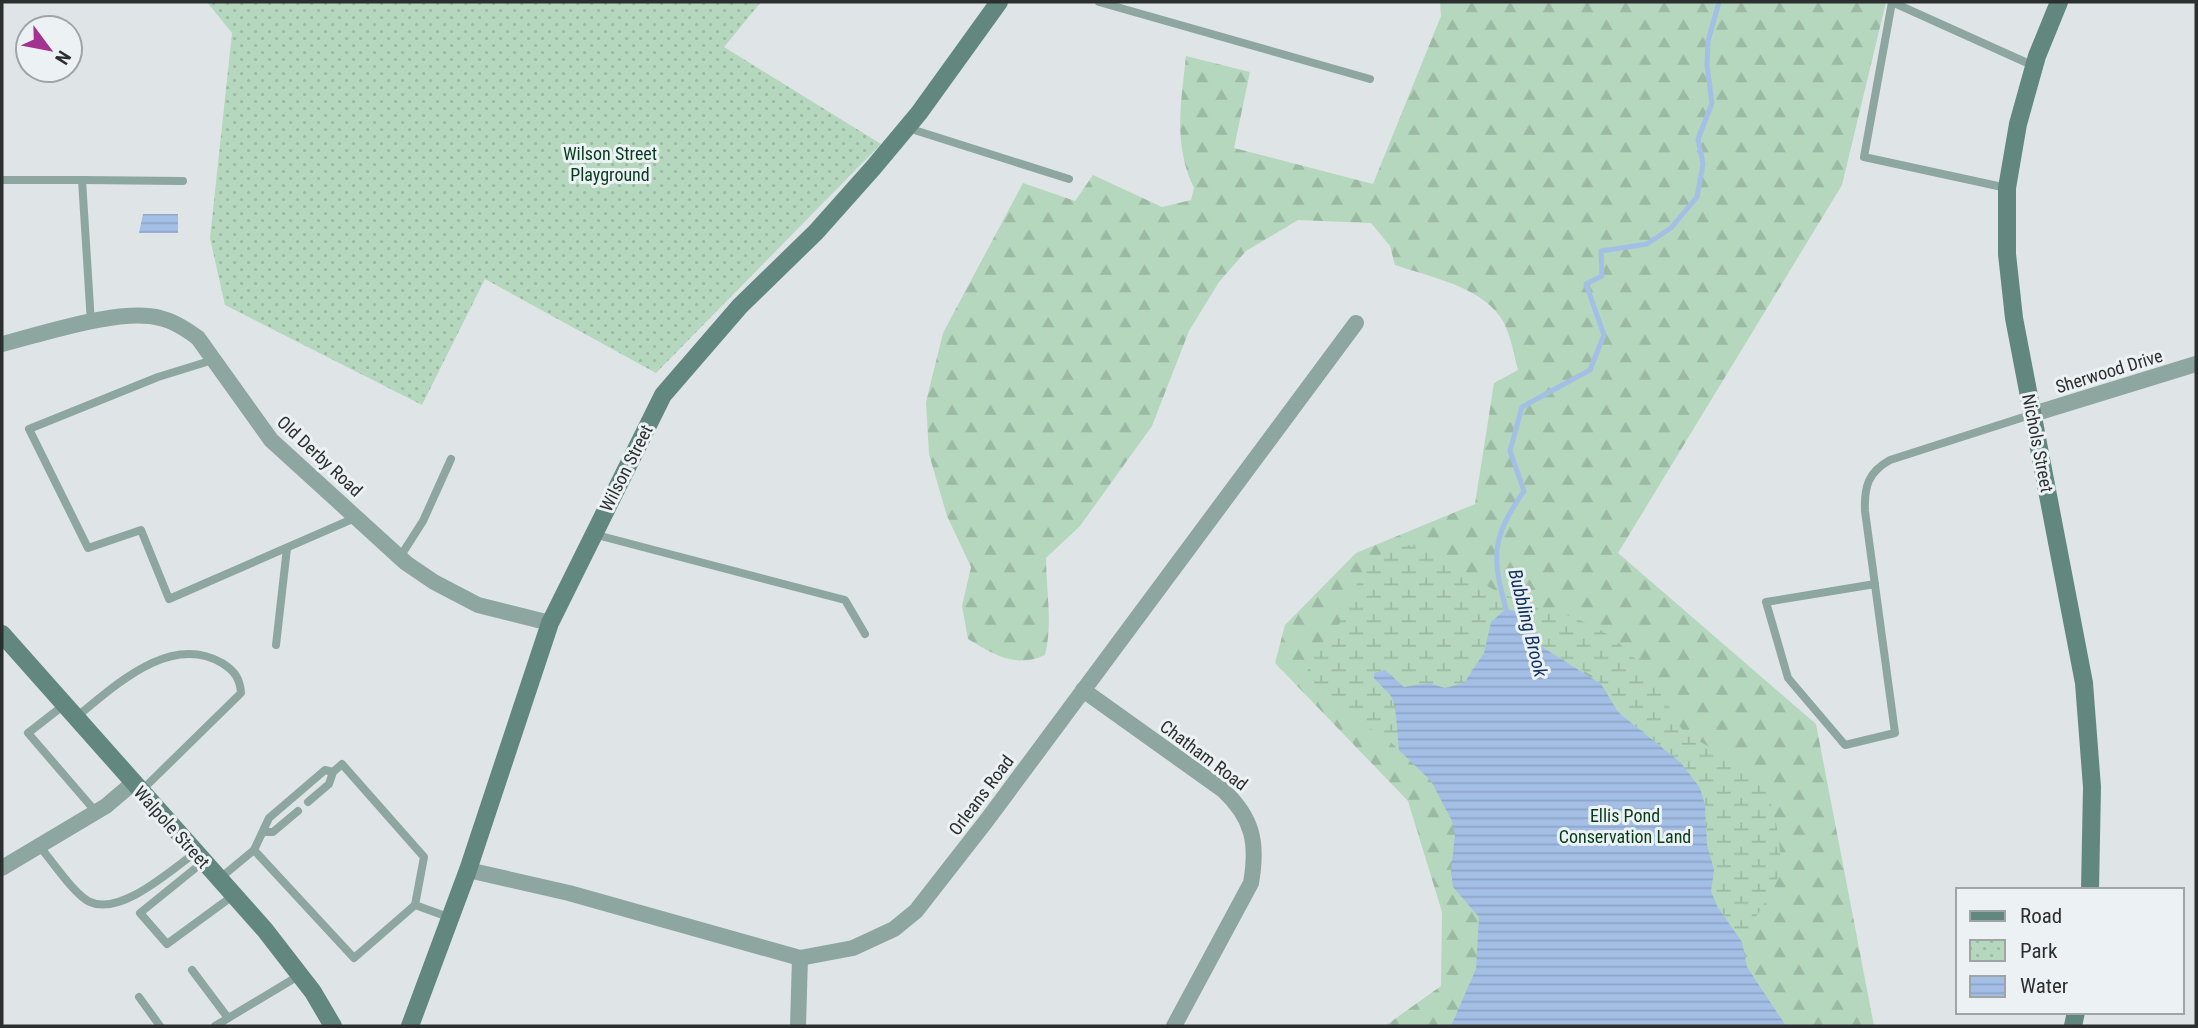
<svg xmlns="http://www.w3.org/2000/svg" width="2198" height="1028" viewBox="0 0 2198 1028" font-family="'Roboto Condensed',sans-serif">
  <defs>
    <pattern id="forest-firs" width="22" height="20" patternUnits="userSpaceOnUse" patternTransform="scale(1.75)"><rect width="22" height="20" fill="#b4d7bd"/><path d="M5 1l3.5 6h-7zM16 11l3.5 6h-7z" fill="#9bb9a3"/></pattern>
    <pattern id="wetland-marsh" width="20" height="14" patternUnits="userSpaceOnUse" patternTransform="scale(1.75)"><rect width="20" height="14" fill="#b4d7bd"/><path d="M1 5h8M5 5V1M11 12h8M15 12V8" fill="none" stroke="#9bb9a3"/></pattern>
    <pattern id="park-dots" width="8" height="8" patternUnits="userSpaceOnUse" patternTransform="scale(1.75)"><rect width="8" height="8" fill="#b4d7bd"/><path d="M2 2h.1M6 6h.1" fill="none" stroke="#9bb9a3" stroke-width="1.8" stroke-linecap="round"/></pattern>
    <pattern id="water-rules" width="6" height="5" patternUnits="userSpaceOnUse" patternTransform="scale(1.75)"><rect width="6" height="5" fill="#a4bfe6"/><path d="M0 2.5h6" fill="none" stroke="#8da4c6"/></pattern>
  </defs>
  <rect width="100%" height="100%" fill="#dfe5e6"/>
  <path fill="url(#forest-firs)" d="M1440,2H1886L1842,185L1618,553L1816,724L1874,1026H1385L1441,986L1442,912L1408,801L1275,663L1285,625L1356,553L1475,504L1494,383L1518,370C1514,355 1511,337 1504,323C1485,287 1430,277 1395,265L1390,246L1371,223L1298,220L1246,251L1219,282L1189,331L1152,426L1080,526L1046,558C1046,591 1053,623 1045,655C1015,669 993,654 968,639L962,606L971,567L947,516L929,454L926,402L943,333L1023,183L1075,201L1093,175L1162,207L1191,200L1194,188C1173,145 1181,103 1186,56L1250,72L1234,148L1373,184L1441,16Z"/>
  <path fill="url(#wetland-marsh)" d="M1406,545C1444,549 1470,580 1505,595C1543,611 1589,615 1621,645C1635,658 1654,677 1663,693C1670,705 1672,721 1683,730C1709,751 1758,766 1769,798C1778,825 1787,866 1772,892C1762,909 1750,923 1742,942L1717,906L1711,891L1714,870L1707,845V829L1681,763L1618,712L1601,684L1591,675L1539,645L1534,633L1488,628C1485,650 1478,688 1448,687C1440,687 1433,683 1426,683C1418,683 1412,687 1404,687L1385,670L1381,687C1400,703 1398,726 1399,750C1376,726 1330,713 1315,691C1292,657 1330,642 1343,618C1360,582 1360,554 1406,545Z"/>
  <polygon fill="url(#park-dots)" points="207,2 761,2 724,47 881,144 656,373 485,279 422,405 225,305 210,238 232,33"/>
  <g fill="url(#water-rules)">
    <polygon points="143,214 178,214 178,233 139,233"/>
    <polygon points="1506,609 1522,613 1529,618 1539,645 1601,684 1618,712 1681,763 1700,788 1705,805 1707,845 1714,870 1711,891 1717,906 1742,942 1747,967 1786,1026 1451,1026 1476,969 1479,917 1453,887 1451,871 1455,835 1452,821 1431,781 1399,750 1395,705 1391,696 1374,678 1374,673 1385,670 1404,687 1429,683 1445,688 1464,683 1484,653 1491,622"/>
  </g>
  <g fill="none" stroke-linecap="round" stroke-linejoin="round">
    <path stroke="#a4bfe6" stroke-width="5" d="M1507,613C1492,557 1490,540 1524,491L1510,451L1522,407L1590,370L1604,335L1586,284L1602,276L1601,251L1647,244L1671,228L1697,197L1703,164L1698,139L1712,103L1707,65L1708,41L1719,2"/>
    <g stroke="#8da6a0" stroke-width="8">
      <polyline points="1099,2 1370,79"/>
      <polyline points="908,128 1069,179"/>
      <polyline points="2,180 82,180 91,323"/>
      <polyline points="82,180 183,181"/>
      <polyline points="2007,188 1864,157 1892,2 2034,66"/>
      <polyline points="213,360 158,377 29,429 88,548 141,530 169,599 357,517"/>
      <polyline points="593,534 845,600 865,634"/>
      <polyline points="400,557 423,521 451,459"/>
      <path d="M1875,584L1766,602L1788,678L1845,745L1895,733L1865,511C1864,487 1868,472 1890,460L2033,414"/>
      <polyline points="276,645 287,548"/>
      <polyline points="64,705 28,733 96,812"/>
      <path d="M75,718C113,688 169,632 222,663C235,671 240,679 241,693L140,792"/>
      <polyline points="308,802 329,784 333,772"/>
      <polyline points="264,832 273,832 298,811"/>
      <path d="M39,846C51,859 75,896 90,902C121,916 171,870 195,853"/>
      <polyline points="254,850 269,818 325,770 333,772 342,764 424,857 415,905"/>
      <polyline points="203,862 140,913 167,944 234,895"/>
      <polyline points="219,879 254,850 354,958 415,905 451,918"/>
      <polyline points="192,970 228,1018"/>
      <polyline points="139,997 160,1026"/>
      <polyline points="215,1026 300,975"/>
    </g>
    <g stroke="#8da6a0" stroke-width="16">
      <path d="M2,344C42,334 122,307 160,318C174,321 186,329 198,338L271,440L406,563L434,582L478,605L550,623"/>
      <polyline points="2033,414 2196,364"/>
      <path d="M1083,690L1223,790C1253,818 1258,843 1251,883L1174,1026"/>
      <polyline points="2,868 106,806 133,783"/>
      <polyline points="468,870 569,893 800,958 853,948 894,929 916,911 987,820 1356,323"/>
      <polyline points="798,1026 800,958"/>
    </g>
    <g stroke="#62877f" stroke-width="18">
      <polyline points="2059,2 2037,56 2018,124 2007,188 2007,254 2014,318 2084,683 2092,787 2090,890"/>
      <polyline points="2,634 265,930 313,992 333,1026"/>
      <polyline points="410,1026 468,870 550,623 663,395 740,306 816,232 873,168 919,113 999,2"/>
      <polyline points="2073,1026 2076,1012"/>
    </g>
  </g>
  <g text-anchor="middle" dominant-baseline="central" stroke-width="6" stroke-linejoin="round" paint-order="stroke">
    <g font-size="18" fill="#053a1d" stroke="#ecf2f3">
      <text x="610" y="153">Wilson Street<tspan x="610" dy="21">Playground</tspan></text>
      <text x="1625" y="815">Ellis Pond<tspan x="1625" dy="21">Conservation Land</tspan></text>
    </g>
    <g font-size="18" fill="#2c2f2f" stroke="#ecf2f3">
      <text transform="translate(2109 371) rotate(-17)">Sherwood Drive</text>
      <text transform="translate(2038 443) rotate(79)">Nichols Street</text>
      <text transform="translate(320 456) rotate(43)">Old Derby Road</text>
      <text transform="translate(626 468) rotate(-63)">Wilson Street</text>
      <text transform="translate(1204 755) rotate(37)">Chatham Road</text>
      <text transform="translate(981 795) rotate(-53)">Orleans Road</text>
      <text transform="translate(172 827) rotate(48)">Walpole Street</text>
    </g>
    <g font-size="19" font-style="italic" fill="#0d2f5f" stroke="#ecf2f3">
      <text transform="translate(1528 623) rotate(76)">Bubbling Brook</text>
    </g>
  </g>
  <rect width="2198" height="1028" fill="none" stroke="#2c2f2f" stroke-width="7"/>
  <rect x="1956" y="888" width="228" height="126" fill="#ecf2f3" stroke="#9fa4a5" stroke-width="2"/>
  <rect x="1970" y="911" width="35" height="10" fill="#62877f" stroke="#9fa4a5" stroke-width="2"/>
  <text x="2020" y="923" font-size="21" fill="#2c2f2f">Road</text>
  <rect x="1970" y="940" width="35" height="21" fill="url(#park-dots)" stroke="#9fa4a5" stroke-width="2"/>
  <text x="2020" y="958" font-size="21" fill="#2c2f2f">Park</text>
  <rect x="1970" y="976" width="35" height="21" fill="url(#water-rules)" stroke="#9fa4a5" stroke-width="2"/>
  <text x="2020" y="993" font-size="21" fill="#2c2f2f">Water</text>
  <g transform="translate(49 49) rotate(122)"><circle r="33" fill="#ecf2f3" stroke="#9fa4a5" stroke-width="2"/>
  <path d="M0-5L12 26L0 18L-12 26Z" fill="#a43390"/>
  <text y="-10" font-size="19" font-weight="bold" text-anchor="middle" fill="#2c2f2f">N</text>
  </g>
</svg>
